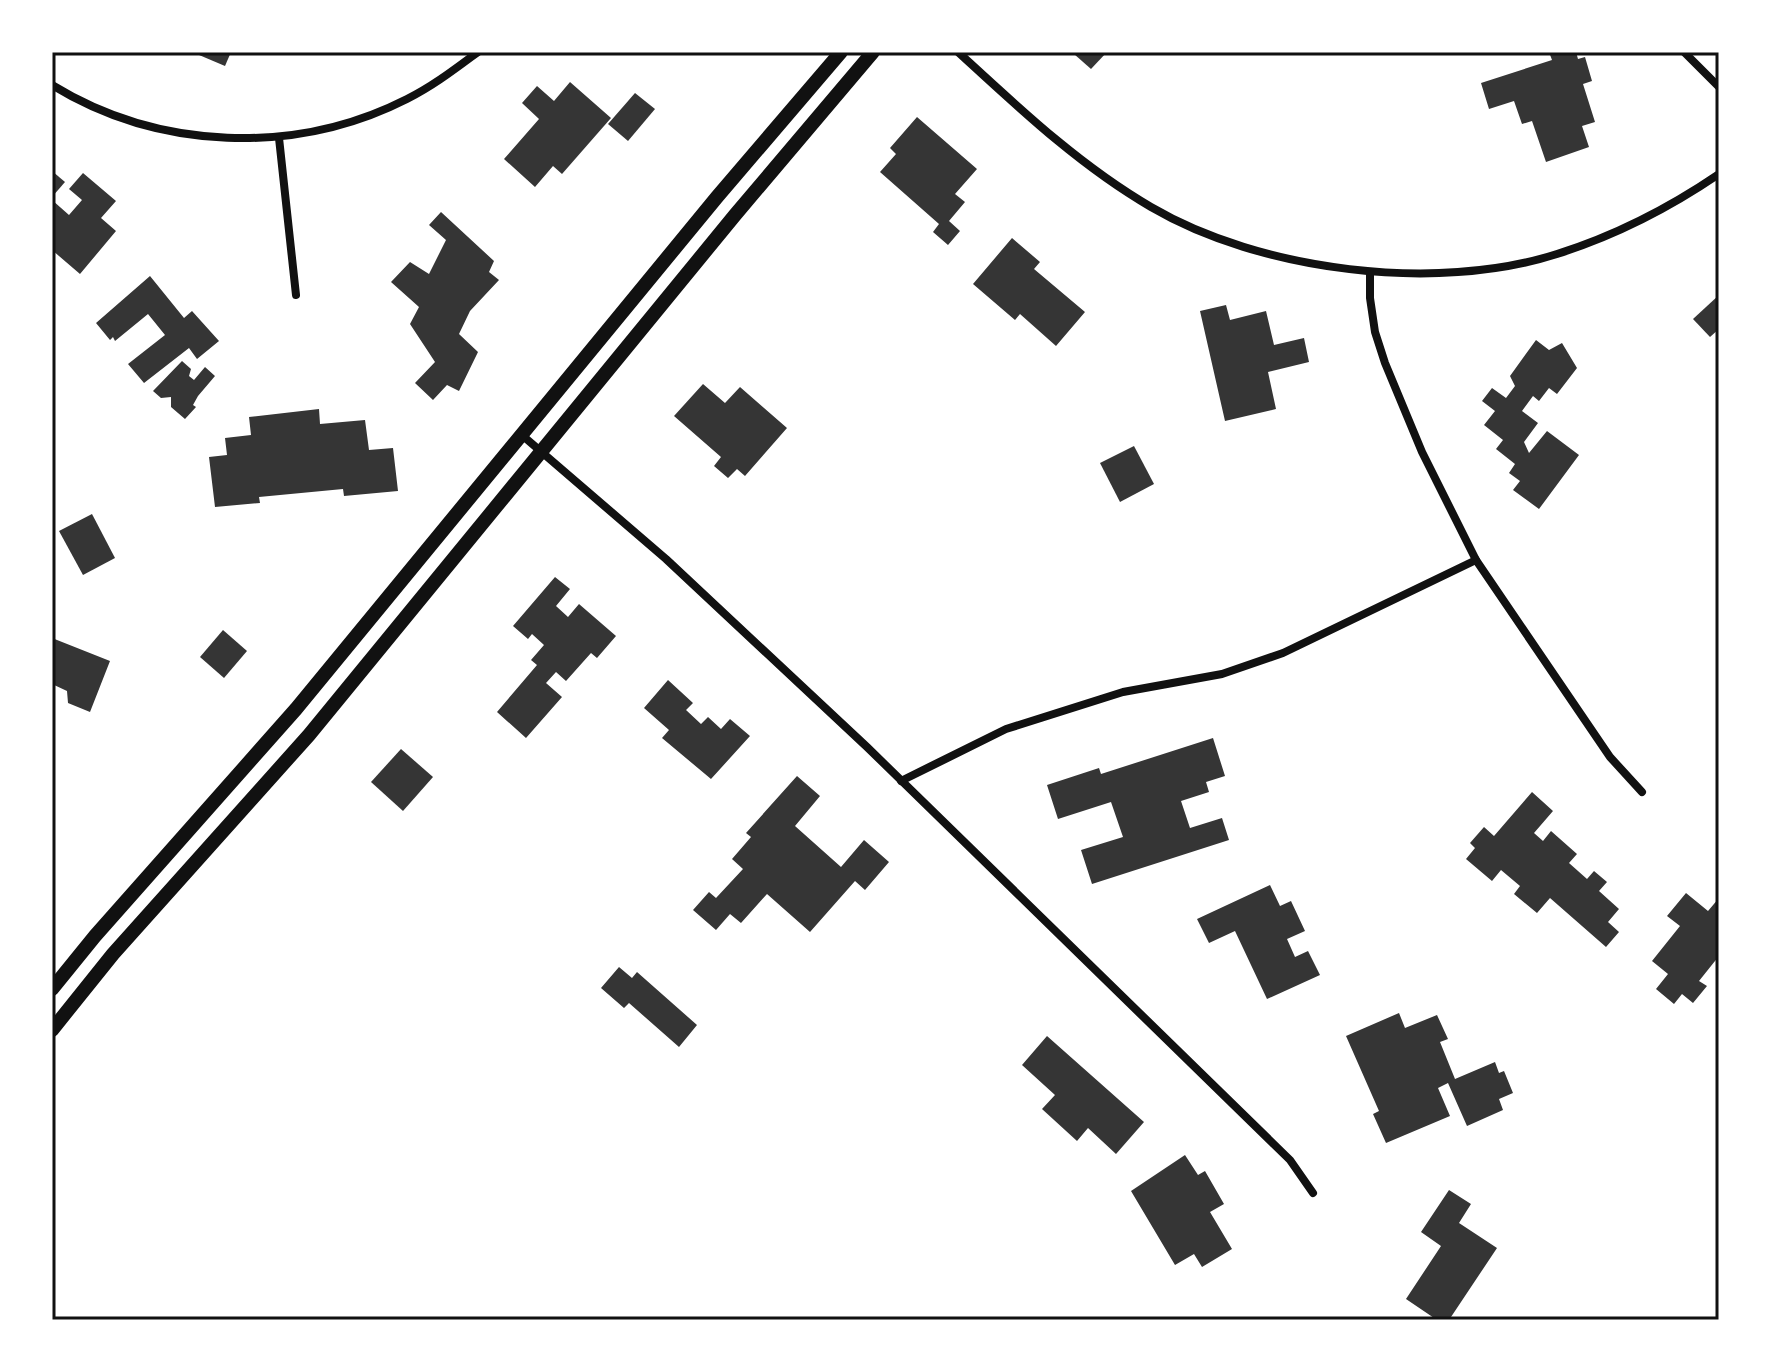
<svg xmlns="http://www.w3.org/2000/svg" width="1771" height="1372" viewBox="0 0 1771 1372" font-family="Barlow,sans-serif">
  <rect width="100%" height="100%" fill="#fff"/>
  <g fill="#353535">
    <polygon points="192,52 231,52 225,66"/>
    <polygon points="1075,52 1107,52 1091,69 1074,54"/>
    <polygon points="1549,52 1576,52 1578,59 1585,57 1592,81 1583,84 1595,122 1582,126 1589,147 1546,162 1532,121 1522,124 1514,101 1489,109 1481,83 1552,60"/>
    <polygon points="570,82 611,118 562,174 553,166 535,187 504,159 539,119 522,103 537,86 554,101"/>
    <polygon points="635,93 655,109 628,141 608,124"/>
    <polygon points="917,117 977,169 955,194 965,202 949,221 960,231 948,245 933,232 939,224 880,172 896,154 890,148"/>
    <polygon points="52,171 65,182 52,197"/>
    <polygon points="83,173 116,201 101,218 116,231 80,274 52,250 52,200 69,215 82,200 69,189"/>
    <polygon points="441,212 494,261 489,272 499,280 470,311 459,334 478,352 459,391 447,385 433,400 415,383 435,362 410,324 419,307 391,282 410,262 429,274 446,240 429,225"/>
    <polygon points="1012,238 1040,262 1034,269 1085,312 1056,346 1020,314 1015,320 973,284"/>
    <polygon points="150,276 184,318 192,311 219,341 197,359 189,348 144,383 128,364 165,335 148,314 115,341 113,337 110,340 96,323"/>
    <polygon points="1719,295 1719,329 1710,337 1693,319"/>
    <polygon points="1226,305 1230,320 1266,311 1274,345 1304,338 1309,362 1268,372 1276,409 1225,421 1200,311"/>
    <polygon points="1536,340 1549,350 1562,343 1577,368 1557,394 1549,388 1539,401 1533,396 1522,411 1538,423 1524,442 1529,453 1547,431 1579,455 1539,509 1513,490 1520,481 1509,473 1515,464 1496,449 1503,440 1484,425 1495,411 1482,401 1492,388 1506,398 1515,386 1510,376"/>
    <polygon points="182,361 191,369 189,376 194,380 205,367 215,376 198,396 193,405 196,407 185,419 171,407 171,397 161,398 153,391"/>
    <polygon points="703,384 725,403 740,387 787,428 745,476 737,469 728,478 714,466 721,457 674,416"/>
    <polygon points="319,409 320,424 365,420 369,450 393,448 398,491 344,496 343,489 259,497 260,503 215,507 209,457 227,455 225,438 251,435 249,417"/>
    <polygon points="1134,446 1154,484 1120,502 1100,463"/>
    <polygon points="92,514 115,558 83,575 59,531"/>
    <polygon points="555,577 570,589 556,606 568,617 579,604 616,636 597,658 591,653 566,681 556,672 546,683 562,697 526,738 497,712 537,665 531,660 544,645 532,634 528,639 513,626"/>
    <polygon points="223,630 247,651 224,678 200,657"/>
    <polygon points="52,638 110,661 90,712 68,703 67,691 52,684"/>
    <polygon points="668,680 693,703 686,710 701,724 708,717 721,729 730,719 750,736 711,779 662,738 669,730 644,708"/>
    <polygon points="1213,738 1225,776 1206,782 1209,792 1181,801 1190,828 1222,818 1229,840 1092,884 1081,850 1123,837 1111,802 1058,819 1047,785 1099,768 1101,774"/>
    <polygon points="401,749 433,777 403,811 371,782"/>
    <polygon points="797,776 820,796 795,826 841,867 864,840 889,862 865,890 855,881 810,932 767,894 741,923 730,914 716,930 693,910 709,892 716,898 743,869 732,859 751,837 746,833"/>
    <polygon points="1532,792 1553,811 1534,833 1543,841 1551,831 1577,854 1569,863 1587,879 1594,871 1607,882 1599,891 1619,909 1608,922 1619,932 1606,947 1550,898 1537,913 1514,894 1520,886 1501,870 1492,881 1466,859 1475,848 1470,843 1484,827 1494,836"/>
    <polygon points="1270,885 1280,906 1291,901 1305,931 1287,939 1295,957 1308,951 1320,975 1267,999 1235,931 1209,943 1197,919"/>
    <polygon points="1686,893 1708,911 1719,898 1719,956 1699,981 1707,986 1693,1003 1682,994 1674,1004 1656,989 1668,974 1652,961 1680,926 1667,916"/>
    <polygon points="619,967 632,978 637,972 697,1025 679,1047 629,1003 624,1008 601,988"/>
    <polygon points="1399,1013 1405,1028 1437,1015 1448,1039 1440,1042 1455,1079 1495,1062 1499,1073 1504,1071 1513,1093 1499,1099 1503,1110 1467,1126 1448,1083 1438,1088 1450,1116 1386,1143 1373,1114 1379,1111 1346,1036"/>
    <polygon points="1047,1036 1144,1122 1116,1154 1088,1128 1077,1141 1042,1109 1055,1095 1022,1065"/>
    <polygon points="1185,1155 1198,1175 1205,1171 1224,1204 1210,1212 1232,1249 1202,1267 1194,1254 1175,1265 1131,1191"/>
    <polygon points="1449,1190 1471,1204 1459,1223 1497,1248 1449,1320 1437,1320 1406,1299 1441,1246 1421,1232"/>
  </g>
  <g fill="none" stroke-linecap="round" stroke-linejoin="round">
    <g stroke="#111" stroke-width="8">
      <path d="M958,52C1019,108 1079,165 1151,207C1260,271 1436,293 1557,254C1614,236 1669,208 1719,174"/>
      <polyline points="1684,52 1719,87"/>
      <path d="M52,85C158,150 295,156 407,99C433,86 455,69 478,52"/>
      <polyline points="279,138 296,295"/>
      <polyline points="1370,272 1370,298 1375,332 1385,363 1422,452 1476,560 1610,757 1642,792"/>
      <polyline points="523,436 666,559 867,747 1290,1160 1313,1193"/>
      <polyline points="901,781 1006,729 1123,692 1222,674 1283,653 1476,560"/>
    </g>
    <g stroke="#111" stroke-width="14">
      <polyline points="52,989 95,936 296,709 717,197 841,52"/>
      <polyline points="52,1030 113,954 309,735 735,215 873,52"/>
    </g>
  </g>
  <rect width="1771" height="1372" fill="none" stroke="#ffffff" stroke-width="108"/>
  <rect x="54" y="54" width="1663" height="1264" fill="none" stroke="#111" stroke-width="3"/>
</svg>
